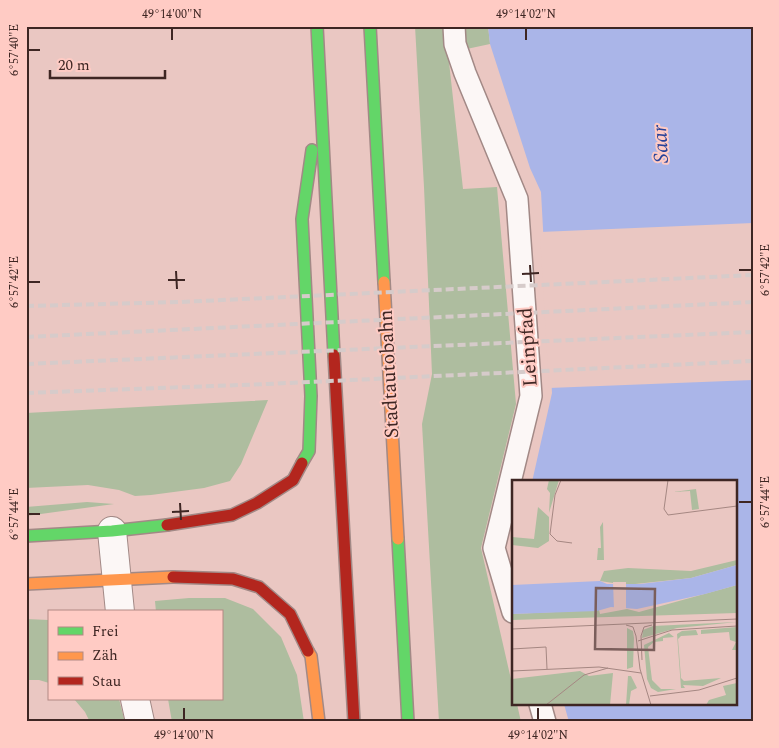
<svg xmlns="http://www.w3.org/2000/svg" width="779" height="748" viewBox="0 0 779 748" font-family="Spectral,serif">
  <rect width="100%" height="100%" fill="#eac7c2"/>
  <g fill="#aebd9f">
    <polygon points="415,26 488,26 490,44 448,53 463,189 497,187 516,404 481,548 513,688 513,704 517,704 521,722 439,722 422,424 432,374 424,187"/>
    <polygon points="268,400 241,464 230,481 204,488 151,495 135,496 119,490 88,485 26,488 26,413"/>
    <polygon points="87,502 114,504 26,516 26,507"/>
    <polygon points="189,598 225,598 253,609 281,637 297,675 304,722 172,722 168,699 221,699 221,612 156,612 155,601"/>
    <polygon points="26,619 49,620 49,683 39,680 26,680"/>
    <polygon points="74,699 119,699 125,722 90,722 85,712"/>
  </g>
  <polygon fill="#aab5e8" points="488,26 753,26 753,722 569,722 564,704 735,704 735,482 532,482 552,393 541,192 530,168 490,44"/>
  <polygon fill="#eac7c2" points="753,223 753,380 549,388 540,232"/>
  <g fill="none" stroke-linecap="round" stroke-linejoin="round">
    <g stroke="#a28986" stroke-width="24">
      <g id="lane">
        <polyline points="454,26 455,44 465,73 517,199 531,396 494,548 513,612"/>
        <polyline points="540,704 545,722"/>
      </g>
    </g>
    <g stroke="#a28986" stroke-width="30">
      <g id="street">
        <polyline points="112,531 120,612"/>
        <polyline points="135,699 140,722"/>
      </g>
    </g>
    <g stroke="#a28986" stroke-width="14">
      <g id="fast">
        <polyline points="317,26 334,355"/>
        <polyline points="370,26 384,282"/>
        <polyline points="302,463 309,451 311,396 302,219 312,150"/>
        <polyline points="26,536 112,531 167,525"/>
        <polyline points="398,539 408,722"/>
      </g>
    </g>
    <g stroke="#a28986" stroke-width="14">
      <g id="slow">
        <polyline points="384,282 398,539"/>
        <polyline points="26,584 173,577"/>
        <polyline points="308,651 311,656 319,722"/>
      </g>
    </g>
    <g stroke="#a28986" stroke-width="14">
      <g id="jam">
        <polyline points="334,355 354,722"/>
        <polyline points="167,525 232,515 257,503 293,480 302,463"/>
        <polyline points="173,577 233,579 259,587 290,614 308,651"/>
      </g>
    </g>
    <use href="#lane" stroke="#fcf7f6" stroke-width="21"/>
    <use href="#street" stroke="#fcf7f6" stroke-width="28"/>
    <use href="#fast" stroke="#63d668" stroke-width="11"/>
    <use href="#slow" stroke="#ff974d" stroke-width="11"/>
    <use href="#jam" stroke="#b3261e" stroke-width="11"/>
    <g stroke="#d6cbca" stroke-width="4" stroke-dasharray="8 4" stroke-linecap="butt">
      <polyline points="26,306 180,302 753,275"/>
      <polyline points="26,337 753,302"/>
      <polyline points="26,364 753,332"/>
      <polyline points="26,393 267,384 753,361"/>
    </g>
  </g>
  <path fill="none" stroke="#3e2623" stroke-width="2" d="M172,28V40M526,28V40M28,50H40M530,265L531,282M739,270H752M176,271L177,289M522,274L539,273M168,280H185M28,282H40M739,502H752M180,503L181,520M172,512L189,511M28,514H40M184,708V720M538,708V720"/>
  <g text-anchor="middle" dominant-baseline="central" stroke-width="4" stroke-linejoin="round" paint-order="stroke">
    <g font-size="20" fill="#3e2623" stroke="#ffcbc4">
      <text transform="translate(528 347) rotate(-94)">Leinpfad</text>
      <text transform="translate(389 374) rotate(-93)">Stadtautobahn</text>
    </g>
    <g font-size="21" font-style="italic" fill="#284299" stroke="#ffcbc4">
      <text transform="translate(661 144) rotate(-93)">Saar</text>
    </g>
  </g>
  <g transform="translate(512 480)">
    <rect width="225" height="225" fill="#eac7c2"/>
    <path d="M37,0H47L37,33L38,13L35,9ZM184,9L187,29L180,30L178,11L161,12ZM26,27L37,37V61L26,68L0,65V57L22,59ZM91,42L92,80H85L86,68H89L88,47ZM225,80V85L179,98L114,105L88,101L92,91L116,88L179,91ZM225,105V133L0,140V134L87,130L88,134L115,129L127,132ZM225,142L165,148L130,158L131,150L141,146ZM225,147V170H220L224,162L218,160L217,152L189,154V150ZM115,148L121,151L122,158L121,187L115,189ZM170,151L184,150L186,155L169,156L166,159L169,198L172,201L209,198L191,206L171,205L173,208H169L165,154ZM157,153L162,157L151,158V161L142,162L136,167L140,200L149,209H164L146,212L139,208L135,199L132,165ZM68,191L77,196L101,193L98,225H0V199ZM116,196H119L125,208L119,211L117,225H114ZM225,203V225H194L197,220L214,215L211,206Z" fill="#aebd9f"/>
    <path d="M225,85V105L193,114L125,129L99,127L85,131L0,134V105L88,101L95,104H128L179,98Z" fill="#aab5e8"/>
    <path d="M101,102H114V129H102Z" fill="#eac7c2"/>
    <path fill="none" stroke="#a58782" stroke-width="1" d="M49,0L43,15L38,54L45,61L60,63M156,0L152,29L156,35L225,26M114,145L121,147L124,156M0,149L225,139M124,156L128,189L139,225M129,156L130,180M129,156L132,147L140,145M126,161L160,150L225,146M0,169L34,167L35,189M0,191L87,187L129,193M138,216L187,210L225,198M34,225L72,195L96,188"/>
    <path fill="#7a5e5b" fill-opacity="0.15" stroke="#7a5e5b" stroke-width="2.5" d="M84,108L143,109L142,170L83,169Z"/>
    <rect width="225" height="225" fill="none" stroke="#3e2623" stroke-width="2.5"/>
  </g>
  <rect width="779" height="748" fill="none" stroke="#ffcbc4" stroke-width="55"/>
  <rect x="48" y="610" width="175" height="90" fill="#ffcbc4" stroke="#b28984"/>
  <rect x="58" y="627" width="25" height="8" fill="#63d668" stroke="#b28984"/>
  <text x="92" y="636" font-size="15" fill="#3e2623">Frei</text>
  <rect x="58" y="652" width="25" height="8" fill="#ff974d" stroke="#b28984"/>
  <text x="92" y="660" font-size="15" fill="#3e2623">Zäh</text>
  <rect x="58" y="677" width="25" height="8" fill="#b3261e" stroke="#b28984"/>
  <text x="92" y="686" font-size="15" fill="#3e2623">Stau</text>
  <path d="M50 70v8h115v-8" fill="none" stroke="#3e2623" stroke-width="2.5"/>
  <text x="58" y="70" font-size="15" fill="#3e2623" stroke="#ffcbc4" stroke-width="4" paint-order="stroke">20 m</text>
  <rect x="28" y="28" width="724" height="692" fill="none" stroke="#3e2623" stroke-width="2"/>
  <g font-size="12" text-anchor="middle" fill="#3e2623">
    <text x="172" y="18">49°14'00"N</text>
    <text x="526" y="18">49°14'02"N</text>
    <text transform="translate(14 50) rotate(-90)" y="4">6°57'40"E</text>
    <text transform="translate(765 270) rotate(-90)" y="4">6°57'42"E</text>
    <text transform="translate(14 282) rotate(-90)" y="4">6°57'42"E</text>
    <text transform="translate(765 502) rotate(-90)" y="4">6°57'44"E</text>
    <text transform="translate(14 514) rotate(-90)" y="4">6°57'44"E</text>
    <text x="184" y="739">49°14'00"N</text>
    <text x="538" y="739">49°14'02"N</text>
  </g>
</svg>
